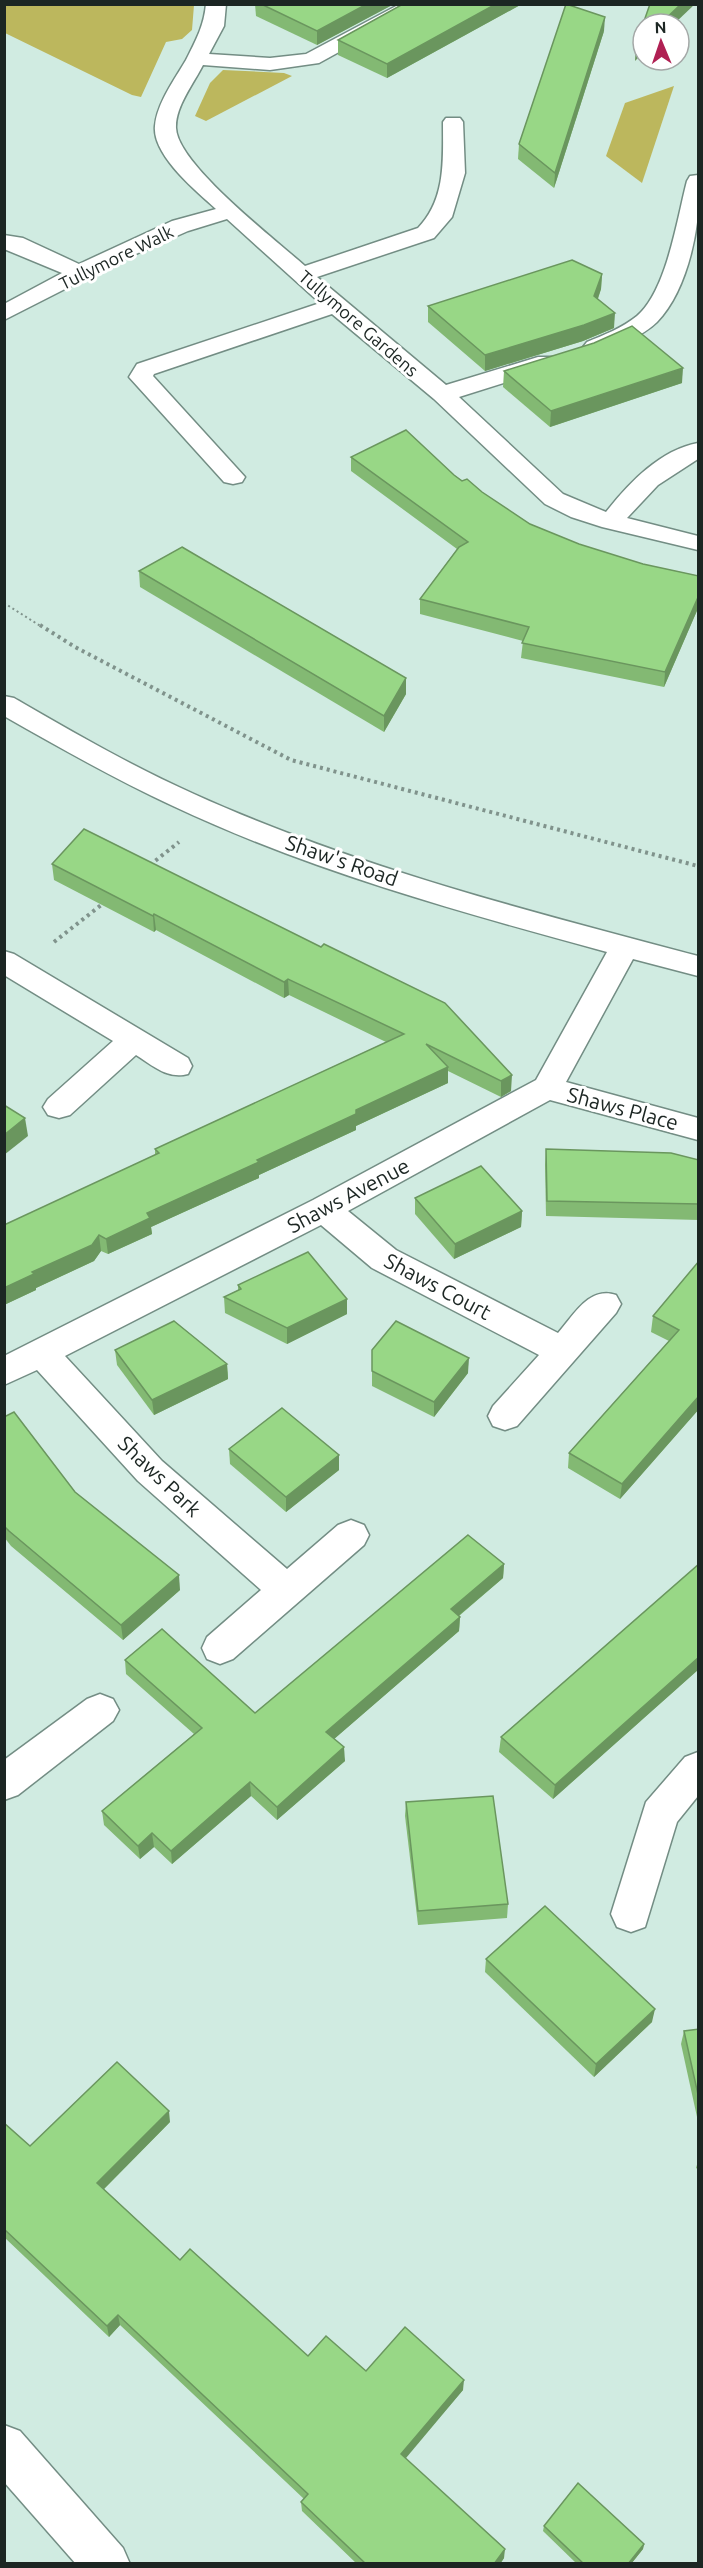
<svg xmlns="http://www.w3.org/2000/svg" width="703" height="2568" viewBox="0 0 703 2568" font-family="Ubuntu,sans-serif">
  <rect width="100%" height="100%" fill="#d0ebe1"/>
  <g fill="#bcb75d">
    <polygon points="4,5 5,4 194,5 192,30 182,39 166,42 141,97 132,95 5,33"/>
    <polygon points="223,70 284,73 292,76 206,121 195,116 210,83"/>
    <polygon points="674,86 642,183 606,156 625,103"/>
  </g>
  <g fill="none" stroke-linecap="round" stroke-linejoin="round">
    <g stroke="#738d84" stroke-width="3">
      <g id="minor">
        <path d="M206,4H226L224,26L209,54L270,58L306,54L400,4H426L319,63L270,70L203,65C194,83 175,107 176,128C177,164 276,240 305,266L418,228C446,199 443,160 443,122L446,118H460L463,122L465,173L452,217L434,238L317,277L446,385L538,357H554L558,362L554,367L459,397L563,494L606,512C629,483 660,450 698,443V459L658,485L627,518L698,536V550L602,527L571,517L545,504L434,399L332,314L154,374L153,376L245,477L242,482L233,484L224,482L129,377L137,364L320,303L227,219L188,231L120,261L4,320V304L62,273L4,249V235L23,238L79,264L172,221L216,209C196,191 152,155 155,126C157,103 175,79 186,60C196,40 204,26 206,4Z"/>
        <path d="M698,175C703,218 689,289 657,322C647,332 634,338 622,344C610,349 600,355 587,352L583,347L587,342C604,335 622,328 637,316C667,290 677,219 687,181L690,176Z"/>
        <path d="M4,696L14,698C73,732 131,766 194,794C355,867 528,911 698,956V976L633,959L566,1082L698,1118V1140L550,1100L348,1211L396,1250L558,1333C574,1315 589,1286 616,1295L621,1304L616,1313L517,1426L505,1430L493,1426L488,1416L493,1406L539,1355L372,1268L321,1225L65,1356L162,1461L287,1569L338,1525L351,1520L364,1525L369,1535L364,1545L233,1659L220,1664L207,1659L202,1648L207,1637L261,1590L138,1481L37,1370L4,1385V1356L313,1200L536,1080L607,952C460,912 311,871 173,806C115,779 60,748 4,716Z"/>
        <path d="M4,951L14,954L188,1058L192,1066L188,1074C168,1080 152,1065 136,1055L70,1115L59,1118L48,1115L43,1107L48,1099L113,1041L4,975Z"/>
        <polygon points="100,1694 113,1699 119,1710 113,1721 18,1795 4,1800 4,1760 87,1699"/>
        <polygon points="698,1752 698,1796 677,1822 645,1927 631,1932 617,1927 611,1914 646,1802 685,1757"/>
        <polygon points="4,2425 20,2431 123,2548 130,2564 76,2564 4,2482"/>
      </g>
    </g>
    <polyline stroke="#80938c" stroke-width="2" stroke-dasharray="2 3" stroke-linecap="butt" points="4,603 42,627"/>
    <g stroke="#80938c" stroke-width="4" stroke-dasharray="3 4" stroke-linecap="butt">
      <polyline points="40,625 75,647 291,760 698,866"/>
      <polyline points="150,865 179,842"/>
      <polyline points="54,942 105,902"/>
    </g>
    <use href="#minor" fill="#fff" fill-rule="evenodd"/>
  </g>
  <g fill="#83b973">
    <polygon points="255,4 394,4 317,45 256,16"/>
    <polygon points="403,4 522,4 387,78 338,55 338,40"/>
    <polygon points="604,31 554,188 518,159 519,144"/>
    <polygon points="602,274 601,289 598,299 614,328 583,341 485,371 428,322 428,306"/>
    <polygon points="504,371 682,383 550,427 503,387"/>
    <polygon points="351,457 454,475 530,524 579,544 643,564 699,576 699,606 664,687 521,658 523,641 420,614 420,599 457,549 351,471"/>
    <polygon points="139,571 406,694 384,732 140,587"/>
    <polygon points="52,864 321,947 445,1003 511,1091 501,1097 448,1071 448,1083 356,1126 356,1130 259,1175 259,1178 151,1227 152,1234 108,1254 101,1251 94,1261 36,1288 36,1290 4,1305 53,1203 155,1155 155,1149 386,1042 289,995 284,998 156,930 154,932 54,880"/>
    <polygon points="546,1149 699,1160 699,1220 546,1216 545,1165"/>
    <polygon points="415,1198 522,1211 521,1227 454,1259 415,1214"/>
    <polygon points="699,1261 699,1409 620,1499 568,1468 569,1453 669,1341 651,1332 653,1316"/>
    <polygon points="238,1285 347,1299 347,1314 287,1344 225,1313 224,1297 238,1290"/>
    <polygon points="115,1350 227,1364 228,1379 154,1415 117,1365"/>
    <polygon points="372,1350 468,1373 434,1417 372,1386"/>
    <polygon points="4,1417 75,1492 180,1590 123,1640 11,1546 4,1537"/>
    <polygon points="229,1449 339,1455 339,1470 286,1512 230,1464"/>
    <polygon points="504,1564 503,1578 459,1616 460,1617 459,1631 334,1739 345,1761 277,1820 251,1796 172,1864 154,1847 140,1859 104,1825 102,1811 194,1734 126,1674 125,1660 255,1713"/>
    <polygon points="699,1564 699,1669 553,1799 499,1752 501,1737"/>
    <polygon points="406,1802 508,1904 507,1918 418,1925 405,1816"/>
    <polygon points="486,1959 652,2022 594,2077 485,1972"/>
    <polygon points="699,2029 699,2126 681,2044 684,2031"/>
    <polygon points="170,2122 104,2189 180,2260 308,2356 366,2371 463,2390 405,2458 504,2558 500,2564 357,2564 302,2511 301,2502 304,2499 120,2325 109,2337 4,2237 4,2123 30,2146"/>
    <polygon points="699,2158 699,2170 696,2168"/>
    <polygon points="544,2526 644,2544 643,2549 631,2564 577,2564 543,2531"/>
  </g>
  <g fill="#6a965e">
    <polygon points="367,4 394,4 317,45 317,31"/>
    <polygon points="496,4 522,4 387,78 387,64"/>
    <polygon points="681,4 695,4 674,24 660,24"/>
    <polygon points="605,17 604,31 554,188 555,173"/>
    <polygon points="643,40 643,53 635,61 636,46"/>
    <polygon points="602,274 601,289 593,312 594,296"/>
    <polygon points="615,313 614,328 583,341 485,371 485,355"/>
    <polygon points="683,368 682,383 550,427 551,411"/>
    <polygon points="699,595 699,606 664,687 665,672"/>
    <polygon points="406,678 406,694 384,732 384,716"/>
    <polygon points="154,914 156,930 154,932 153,916"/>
    <polygon points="288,979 289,995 284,998 284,982"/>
    <polygon points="448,1067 448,1083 356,1126 356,1130 259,1175 259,1178 151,1227 152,1234 108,1254 106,1239 147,1213 257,1160 356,1110"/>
    <polygon points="512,1075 511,1091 501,1097 501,1081"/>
    <polygon points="25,1118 28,1136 4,1155 4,1135"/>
    <polygon points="522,1211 521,1227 454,1259 455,1244"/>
    <polygon points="99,1235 101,1251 94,1261 36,1288 36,1290 4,1305 4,1288"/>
    <polygon points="347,1299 347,1314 287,1344 287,1328"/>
    <polygon points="469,1358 468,1373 434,1417 434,1402"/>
    <polygon points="227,1364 228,1379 154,1415 152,1400"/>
    <polygon points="699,1396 699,1409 620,1499 622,1484"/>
    <polygon points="339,1455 339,1470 286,1512 286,1497"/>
    <polygon points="504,1564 503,1578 450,1623 451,1609"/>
    <polygon points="179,1575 180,1590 123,1640 121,1625"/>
    <polygon points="460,1617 459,1631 326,1746 326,1732"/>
    <polygon points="699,1657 699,1669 553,1799 555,1785"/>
    <polygon points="344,1747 345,1761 277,1820 277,1807"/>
    <polygon points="250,1782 251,1796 172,1864 171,1851"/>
    <polygon points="152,1833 154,1847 140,1859 138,1846"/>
    <polygon points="655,2009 652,2022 594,2077 596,2064"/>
    <polygon points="169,2111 170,2122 99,2194 97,2183"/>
    <polygon points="118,2315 120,2325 109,2337 107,2326"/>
    <polygon points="464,2380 463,2390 401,2464 401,2454"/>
    <polygon points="644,2544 643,2549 631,2564 628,2564"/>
    <polygon points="505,2549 504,2558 500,2564 494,2564"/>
  </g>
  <g fill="#98d786" stroke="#6a965e" stroke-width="1.5">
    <polygon points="261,4 367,4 317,31"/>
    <polygon points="403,4 496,4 387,64 338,40"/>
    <polygon points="566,4 605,17 555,173 519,144"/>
    <polygon points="650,4 681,4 660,24 643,24"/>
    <polygon points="643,25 643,40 636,46"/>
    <polygon points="572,260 602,274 594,296 615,313 584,325 485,355 428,306"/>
    <polygon points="632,326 683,368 551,411 504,371 594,343"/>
    <polygon points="406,430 454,475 462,481 467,479 482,492 530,524 579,544 643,564 699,576 699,595 665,672 522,643 529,627 420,599 459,547 468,542 351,457"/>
    <polygon points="182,547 406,678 384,716 139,571"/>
    <polygon points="84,829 321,947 324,944 445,1003 512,1075 501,1081 426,1044 448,1067 356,1110 356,1114 257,1160 259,1162 147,1213 150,1218 106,1239 99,1235 92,1245 32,1272 34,1274 4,1288 4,1225 159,1153 155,1149 404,1034 288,979 284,982 154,914 153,916 52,864"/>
    <polygon points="4,1105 25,1118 4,1135"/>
    <polygon points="546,1149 671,1153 699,1160 699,1204 547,1201"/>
    <polygon points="481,1166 522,1211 455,1244 415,1198"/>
    <polygon points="308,1252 347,1299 287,1328 224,1297 241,1289 238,1285"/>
    <polygon points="699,1261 699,1396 622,1484 569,1453 679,1330 653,1316"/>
    <polygon points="174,1321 227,1364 152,1400 115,1350"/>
    <polygon points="396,1321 469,1358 434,1402 372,1371 372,1350"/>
    <polygon points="282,1408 339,1455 286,1497 229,1449"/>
    <polygon points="14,1412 75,1492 179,1575 121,1625 9,1531 4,1526 4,1417"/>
    <polygon points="468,1535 504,1564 451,1609 460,1617 326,1732 344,1747 277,1807 250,1782 171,1851 152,1833 138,1846 102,1811 202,1728 125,1660 162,1629 255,1713"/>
    <polygon points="699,1564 699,1657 555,1785 501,1737"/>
    <polygon points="493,1796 508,1904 418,1911 406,1802"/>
    <polygon points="545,1906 655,2009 596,2064 486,1959"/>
    <polygon points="699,2029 699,2099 684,2031"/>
    <polygon points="117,2062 169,2111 97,2183 180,2260 190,2249 308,2356 326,2336 366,2371 405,2327 464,2380 401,2454 505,2549 494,2564 366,2564 301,2502 308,2494 118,2315 107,2326 4,2229 4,2123 30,2146"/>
    <polygon points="578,2483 644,2544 628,2564 584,2564 544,2526"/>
  </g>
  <g text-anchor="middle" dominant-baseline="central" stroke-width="6" stroke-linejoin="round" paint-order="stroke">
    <g font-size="18" fill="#1c2623" stroke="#fff">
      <text transform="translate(116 257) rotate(-26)">Tullymore Walk</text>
      <text transform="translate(359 323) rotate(41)">Tullymore Gardens</text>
    </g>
    <g font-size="21" fill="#1c2623" stroke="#fff">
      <text transform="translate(342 860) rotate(19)">Shaw's Road</text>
      <text transform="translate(623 1108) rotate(15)">Shaws Place</text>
      <text transform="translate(348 1195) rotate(-28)">Shaws Avenue</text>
      <text transform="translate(438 1286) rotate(28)">Shaws Court</text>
      <text transform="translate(160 1476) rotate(44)">Shaws Park</text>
    </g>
  </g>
  <rect width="703" height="2568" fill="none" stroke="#1c2623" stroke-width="12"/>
  <g transform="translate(661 42) rotate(358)"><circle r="28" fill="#ffffff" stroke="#a4a8a7" stroke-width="1.5"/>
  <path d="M0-4.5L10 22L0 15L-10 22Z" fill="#b02053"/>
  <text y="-9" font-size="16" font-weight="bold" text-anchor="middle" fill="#1c2623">N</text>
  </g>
</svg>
